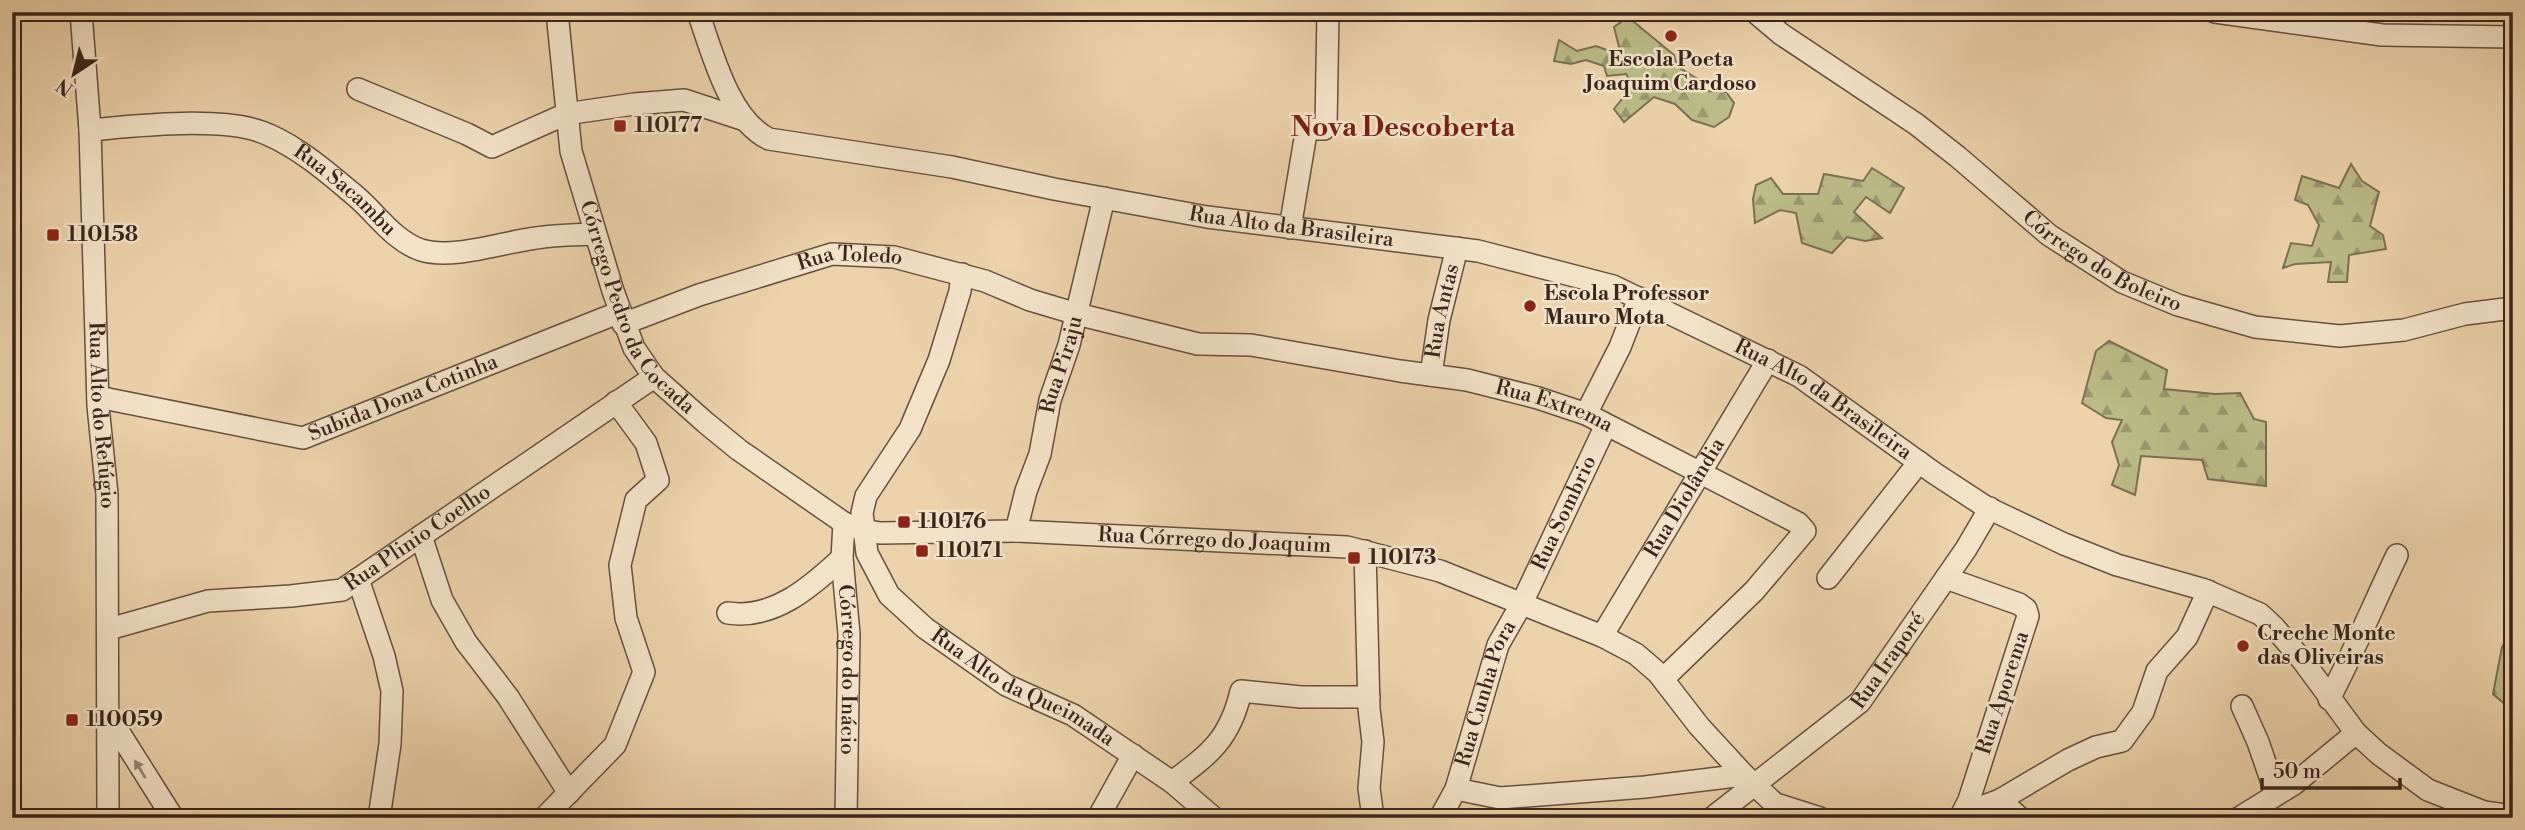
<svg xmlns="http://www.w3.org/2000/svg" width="2525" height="830" viewBox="0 0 2525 830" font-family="'Libre Bodoni',serif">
  <defs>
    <pattern id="forest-firs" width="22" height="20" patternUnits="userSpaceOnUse" patternTransform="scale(1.75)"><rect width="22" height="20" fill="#babb87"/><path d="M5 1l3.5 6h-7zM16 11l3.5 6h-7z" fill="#98986e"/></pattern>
  </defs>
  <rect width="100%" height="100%" fill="#ebd2aa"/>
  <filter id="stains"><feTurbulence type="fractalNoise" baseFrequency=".00286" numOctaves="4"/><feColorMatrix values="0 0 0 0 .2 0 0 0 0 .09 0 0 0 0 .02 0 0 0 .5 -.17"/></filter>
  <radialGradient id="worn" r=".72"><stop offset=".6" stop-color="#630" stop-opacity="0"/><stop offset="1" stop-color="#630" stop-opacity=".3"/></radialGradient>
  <g fill="url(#forest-firs)" stroke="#7a7052" stroke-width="2">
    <polygon points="1628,17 1674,55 1677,66 1699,80 1697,86 1705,91 1726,92 1734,103 1729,117 1714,127 1692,120 1675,104 1654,97 1624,122 1614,109 1633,85 1626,74 1607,76 1604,66 1586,60 1571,64 1554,61 1559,40 1577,51 1596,46 1621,55 1614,27"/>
    <polygon points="2351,164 2362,181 2379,192 2370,226 2383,235 2386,249 2349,255 2347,282 2328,282 2331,262 2295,264 2283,268 2291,243 2312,246 2319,225 2308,205 2295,200 2302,176 2339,188"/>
    <polygon points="1872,168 1904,188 1890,213 1866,197 1854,212 1882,238 1865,241 1847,237 1832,253 1802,243 1796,213 1780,210 1755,223 1753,199 1756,185 1771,178 1783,194 1818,194 1824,174 1863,181"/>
    <polygon points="2109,341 2167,370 2164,389 2215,394 2240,393 2254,419 2266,422 2266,486 2208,479 2202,460 2141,456 2135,495 2112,485 2119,465 2112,442 2122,420 2106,418 2082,403 2096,351"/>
    <polygon points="2513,628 2513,711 2493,694 2502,647"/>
  </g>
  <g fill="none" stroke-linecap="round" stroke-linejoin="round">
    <g stroke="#665040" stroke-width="24">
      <g id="street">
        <path id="s1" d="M81,12L90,130L98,406L107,494L108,818"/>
        <path id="s2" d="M557,12L571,151L613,291L634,348L654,377L706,423L739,450L844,523L863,530L880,533L1016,531L1347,547L1440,571L1602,636L1636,654L1658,673L1699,726L1744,775L1790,818"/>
        <path id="s3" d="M698,12C712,52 729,120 769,139L952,167L1054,189L1207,217L1478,251L1613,286L1799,376L1934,473L1986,507L2064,544L2117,565L2202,589L2260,614L2274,627L2303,661L2356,733L2379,754L2428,790L2484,812L2513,816"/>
        <path id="s4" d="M1755,12L1781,34L1916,124L1958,157L2049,235L2122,282L2178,305L2255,327L2340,336L2404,330L2465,314L2513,308"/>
        <polyline points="2215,12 2382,35 2513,37"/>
        <polyline points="358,89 467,134 492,147 566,114 634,104 684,100 745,120"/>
        <path id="s5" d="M90,130C136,126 228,115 269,135C299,148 327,172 352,193C375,211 392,240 421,250C453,260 503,242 536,238C556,235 575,235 595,234"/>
        <polyline points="1290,228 1306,133 1310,129 1324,129 1326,126 1328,12"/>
        <path id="s6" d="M962,274L960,291L939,360L910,429L866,496L862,513L867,553L889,595L925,628L1006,685L1073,715L1172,782L1214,818"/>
        <path id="s7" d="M623,324L699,295L832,254L894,257L985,281L1030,300L1077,314L1198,344L1251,345L1400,371L1467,380L1538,398L1586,414L1798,523L1805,531L1754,591L1663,679"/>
        <path id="s8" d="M1431,375L1439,320L1457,248"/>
        <path id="s9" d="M98,397L303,438L620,312"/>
        <polyline points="1586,414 1620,347 1639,298"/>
        <path id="s10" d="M844,523L842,558L849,634L846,818"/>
        <path id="s11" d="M1016,531L1026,491L1040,454L1050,400L1069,345L1104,198"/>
        <polyline points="421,536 442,600 466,642 508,697 569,793"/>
        <polyline points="1365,551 1369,709 1373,742 1369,788 1373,818"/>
        <polyline points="1828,578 1919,462"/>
        <polyline points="1946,578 2019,604 2026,609 2028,616 1969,800 1960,818"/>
        <polyline points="358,579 384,656 392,691 390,744 379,818"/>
        <path d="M728,613C773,620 811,587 842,558"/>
        <path id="s12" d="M109,629L208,601L291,596L342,590L654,377"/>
        <path id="s13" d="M1602,636L1768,360"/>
        <path d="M2329,699C2354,652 2374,603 2397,555"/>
        <polyline points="2242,706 2258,742 2276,794"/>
        <polyline points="110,718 173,818"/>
        <path d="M1172,782C1210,754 1230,739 1241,691L1301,697H1369"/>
        <polyline points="1456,789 1500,798 1645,787 1744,775"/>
        <polyline points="2000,800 2020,818"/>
        <polyline points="1779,805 1820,818"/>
        <polyline points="1962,814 2000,800 2068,760 2096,747 2122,741 2143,712 2157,671 2187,637 2208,591"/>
        <polyline points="544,818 615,745 644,672 626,618 620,565 636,500 658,480 646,443 616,402"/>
        <polyline points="1098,818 1133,755"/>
        <path id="s14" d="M1440,818L1456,789L1498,645L1522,603L1606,425"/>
        <path id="s15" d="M1712,818L1860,702L1966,549L1990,508"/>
        <polyline points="2239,818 2294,784 2356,733"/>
      </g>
    </g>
    <use href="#street" stroke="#f2e2c8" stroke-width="21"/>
  </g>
  <defs><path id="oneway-solid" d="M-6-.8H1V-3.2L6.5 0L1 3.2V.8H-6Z" transform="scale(1.75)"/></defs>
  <use fill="#968472" href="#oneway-solid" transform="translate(140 769) rotate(-121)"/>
  <g fill="#8f2418" stroke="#f2e2c8" stroke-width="2.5">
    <circle cx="1671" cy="36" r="7"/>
    <rect x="613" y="119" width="14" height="14" rx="3.5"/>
    <rect x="46" y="228" width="14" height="14" rx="3.5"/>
    <circle cx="1530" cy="306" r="7"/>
    <rect x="897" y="515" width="14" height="14" rx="3.5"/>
    <rect x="915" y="544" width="14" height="14" rx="3.5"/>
    <rect x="1347" y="551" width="14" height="14" rx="3.5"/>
    <circle cx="2243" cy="646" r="7"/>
    <rect x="65" y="713" width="14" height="14" rx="3.5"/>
  </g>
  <g text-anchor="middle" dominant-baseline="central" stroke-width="5" stroke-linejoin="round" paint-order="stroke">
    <g font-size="21" font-weight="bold" fill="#3a251c" stroke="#f2e2c8" text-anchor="start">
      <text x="1671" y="60" text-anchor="middle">Escola Poeta<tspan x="1671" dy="24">Joaquim Cardoso</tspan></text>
      <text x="634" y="126">110177</text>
      <text x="67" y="235">110158</text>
      <text x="1544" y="294">Escola Professor<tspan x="1544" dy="24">Mauro Mota</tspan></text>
      <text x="918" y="522">110176</text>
      <text x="936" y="551">110171</text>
      <text x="1368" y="558">110173</text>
      <text x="2257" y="634">Creche Monte<tspan x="2257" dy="24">das Oliveiras</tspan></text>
      <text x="86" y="720">110059</text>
    </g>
    <g font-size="21" fill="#3a251c" stroke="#f2e2c8">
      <text stroke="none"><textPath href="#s5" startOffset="275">Rua Sacambu</textPath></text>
      <text stroke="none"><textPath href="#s3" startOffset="679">Rua Alto da Brasileira</textPath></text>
      <text stroke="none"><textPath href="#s4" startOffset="429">Córrego do Boleiro</textPath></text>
      <text stroke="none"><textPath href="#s7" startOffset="238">Rua Toledo</textPath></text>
      <text stroke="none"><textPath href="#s2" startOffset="312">Córrego Pedro da Cocada</textPath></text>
      <text stroke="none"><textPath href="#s8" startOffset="65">Rua Antas</textPath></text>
      <text stroke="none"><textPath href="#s11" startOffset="173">Rua Piraju</textPath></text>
      <text stroke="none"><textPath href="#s9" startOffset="317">Subida Dona Cotinha</textPath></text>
      <text stroke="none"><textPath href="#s3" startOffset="1246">Rua Alto da Brasileira</textPath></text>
      <text stroke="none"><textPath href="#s7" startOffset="962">Rua Extrema</textPath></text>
      <text stroke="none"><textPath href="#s1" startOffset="404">Rua Alto do Refúgio</textPath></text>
      <text stroke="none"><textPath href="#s13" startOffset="161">Rua Diolândia</textPath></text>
      <text stroke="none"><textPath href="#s14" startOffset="331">Rua Sombrio</textPath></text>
      <text stroke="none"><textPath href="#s12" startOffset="329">Rua Plinio Coelho</textPath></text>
      <text stroke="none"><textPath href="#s2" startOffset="994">Rua Córrego do Joaquim</textPath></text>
      <text stroke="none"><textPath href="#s15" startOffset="238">Rua Iraporé</textPath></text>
      <text stroke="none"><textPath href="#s10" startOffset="147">Córrego do Inácio</textPath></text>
      <text stroke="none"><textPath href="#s6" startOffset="513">Rua Alto da Queimada</textPath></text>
      <text transform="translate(2003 693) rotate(-72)">Rua Aporema</text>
      <text stroke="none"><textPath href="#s14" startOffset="133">Rua Cunha Pora</textPath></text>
    </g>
    <g font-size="28" font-weight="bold" fill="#7a1f14" stroke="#f2e2c8">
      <text x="1403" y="127">Nova Descoberta</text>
    </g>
  </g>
  <rect width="2525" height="830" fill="none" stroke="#ebd2aa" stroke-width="42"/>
  <rect x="14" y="14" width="2497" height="802" fill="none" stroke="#3a251c" stroke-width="3.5"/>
  <rect x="21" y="21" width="2483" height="788" fill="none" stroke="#3a251c" stroke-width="2"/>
  <g transform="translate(74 74) rotate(215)" stroke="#f2e2c8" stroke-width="5" paint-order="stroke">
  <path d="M0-5L12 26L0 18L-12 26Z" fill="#3a251c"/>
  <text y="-10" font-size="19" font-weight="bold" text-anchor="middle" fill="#3a251c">N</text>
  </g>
  <path d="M2262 778v10h138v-10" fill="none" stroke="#3a251c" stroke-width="3.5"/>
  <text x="2273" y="778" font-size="21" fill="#3a251c" stroke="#f2e2c8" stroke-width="5" paint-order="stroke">50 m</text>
  <rect width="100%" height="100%" filter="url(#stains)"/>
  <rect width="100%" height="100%" fill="url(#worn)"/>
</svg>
